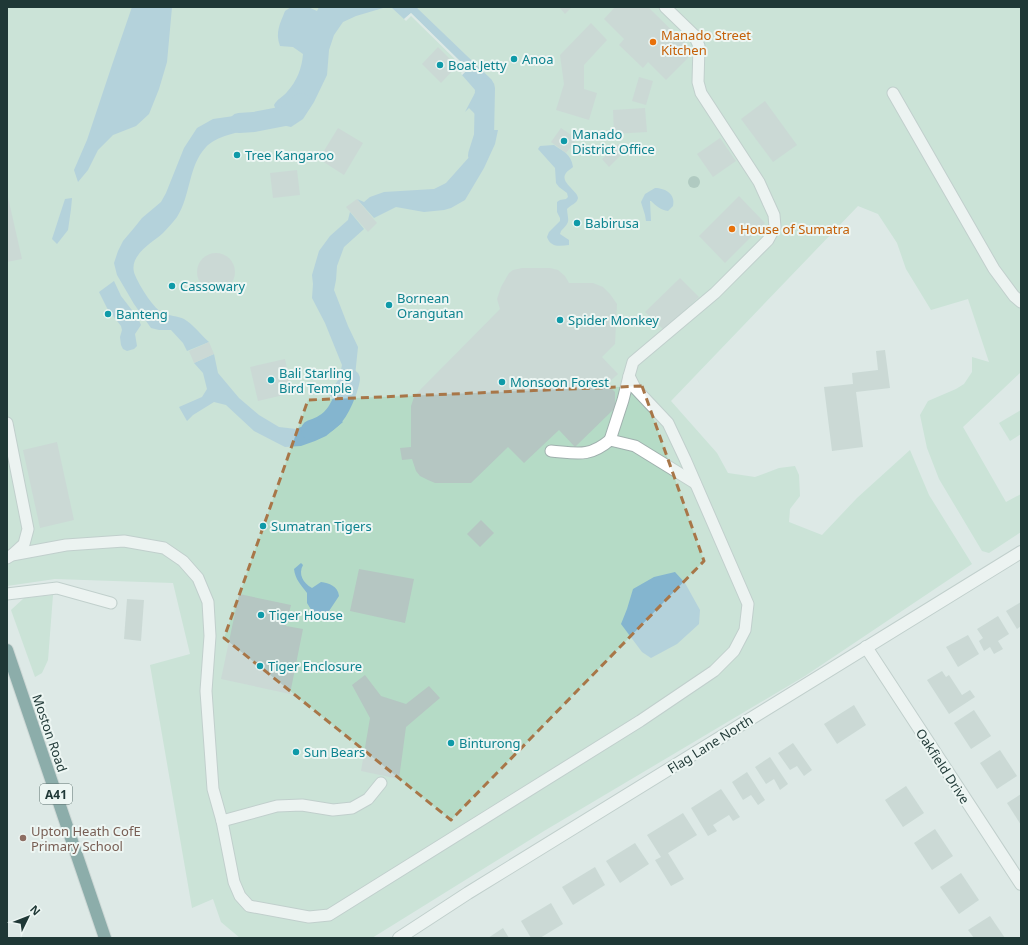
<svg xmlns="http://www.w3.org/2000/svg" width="1028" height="945" viewBox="0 0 1028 945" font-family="'Noto Sans',sans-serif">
  <rect width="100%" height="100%" fill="#dde9e6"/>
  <g fill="#b5dbc6">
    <polygon points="7,7 1021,7 1021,372 963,427 1006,502 1021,494 1021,532 989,553 982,551 939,479 927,448 920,415 928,401 956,389 964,384 972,372 972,357 989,362 968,299 931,310 906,269 897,243 878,214 858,206 671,401 717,453 728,473 755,477 779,468 795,466 799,475 800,496 790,509 789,522 822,535 857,498 910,450 929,495 972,564 805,676 544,831 372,938 240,938 221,922 213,899 192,908 150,665 190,654 173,583 55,579 7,586"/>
    <polygon points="1021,410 1021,434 1010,441 999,423"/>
    <polygon points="53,595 48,660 42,673 35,677 11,610 24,598"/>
  </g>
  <g fill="#84b5cf">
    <polygon points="132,7 172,7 167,62 159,89 149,114 136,126 113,135 98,150 88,170 78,182 74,170 87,140 112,65"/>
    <path d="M291,7H308L317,11L319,7H416L492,80L494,91L490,117L476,115L469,108L465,112L476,91L462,75L468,69L411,13L404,19L391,7L383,8L356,16L343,22L334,35L329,50L327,75L314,102L303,119L291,127L282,125L274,105C277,99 283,97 287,92C297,81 302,68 303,54L293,47L280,46C275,32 280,24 285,11Z"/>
    <path d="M261,111L269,127C250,130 219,133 206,147C188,166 191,195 177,217C173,222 168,228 163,233C152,243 127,256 135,275C139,285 152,306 161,312C169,316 178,316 184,319C193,324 201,335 209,342L187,351L183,343L171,330H159L151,328L134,304L117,275L114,263L118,251L123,241L134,228L142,218L161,202L166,193L184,148L197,128L213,119L241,115Z"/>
    <polygon points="476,130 498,130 495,144 484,168 465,200 451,208 444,210 424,212 396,207 374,218 357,199 364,202 370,197 384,192 434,189 446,183 471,155"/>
    <path d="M554,145C564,152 571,154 573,167C571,169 567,171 566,173C559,182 578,191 578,198C577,204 570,205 567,209C568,222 571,221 561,231L560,234L569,240V245C560,246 551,248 547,237L549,232L560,221V218L557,212V202L560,200L566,199L568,197L567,193L559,187L556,183L555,168L538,149L540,146Z"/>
    <path d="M655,188C665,188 676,194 673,206L668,211C661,210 656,206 651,201H650L651,221H646L645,215L641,202L645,194Z"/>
    <polygon points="72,198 71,209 68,230 57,244 52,239 65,199"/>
    <polygon points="350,212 364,229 344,247 337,266 336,280 334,290 348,326 358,347 353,395 348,410 328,394 339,379 342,365 325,323 312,298 313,284 312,275 319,251 330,236 348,220"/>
    <polygon points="114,281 121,296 138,318 141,325 135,334 137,346 134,349 127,351 123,349 121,345 120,337 122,330 121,326 107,308 99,292"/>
    <polygon points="214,354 218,373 239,398 259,415 279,427 296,429 313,422 328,411 343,422 326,436 315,441 301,446 285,447 254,431 226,405 214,402 193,415 187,421 179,407 202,397 207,389 203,373 194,363"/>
    <path d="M301,563L303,565C298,574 303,583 312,588L321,582C329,583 338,586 339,596L325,617L315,616L307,603V593C301,585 295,579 294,569Z"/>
    <polygon points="675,572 685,583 700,610 699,624 677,644 651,658 642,652 621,624 627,609 633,589 654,577"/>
  </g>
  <polygon fill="#dde9e6" points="411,13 468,69 462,75 461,73 465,69 411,16 406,21 404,19"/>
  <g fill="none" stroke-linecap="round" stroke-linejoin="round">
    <g stroke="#84b5cf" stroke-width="20">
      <polyline points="239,123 254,122 290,115 301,103"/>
      <polyline points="478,155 484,136 485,88"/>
      <path d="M311,430C317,428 326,424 331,419C340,411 348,390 350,379"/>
    </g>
  </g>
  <g fill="#b5c6c2">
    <polygon points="559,7 572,7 565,14"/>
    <polygon points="615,7 648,7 694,52 666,80 648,62 643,68 619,45 624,39 604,19"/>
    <polygon points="591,23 607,40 584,65 584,89 597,93 589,120 556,110 564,84 560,55"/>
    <polygon points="438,47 457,66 441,83 422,64"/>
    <polygon points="639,77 653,81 646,105 632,101"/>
    <polygon points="765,101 797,145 773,162 741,119"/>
    <polygon points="645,108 647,132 614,134 613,110"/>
    <polygon points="338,128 363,143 344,175 319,159"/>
    <polygon points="561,128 577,139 566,153 551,142"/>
    <polygon points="720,138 736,161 713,177 697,154"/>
    <polygon points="618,144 625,151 609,167 602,159"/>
    <polygon points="297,170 300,195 273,198 270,173"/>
    <polygon points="7,193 22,259 7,262"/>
    <polygon points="739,196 765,223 725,263 699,236"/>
    <polygon points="357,199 377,223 368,232 346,207"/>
    <circle cx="216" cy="272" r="19"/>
    <polygon points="522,268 550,268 558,270 565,276 569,283 593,283 603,287 610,294 617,304 615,344 602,357 618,374 607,384 615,392 615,408 575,447 559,430 524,463 508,447 471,483 435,483 428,480 420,476 416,471 412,459 402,460 400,448 411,447 411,406 414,397 419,391 500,309 497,299 501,287 509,273 513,270"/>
    <polygon points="680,278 699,297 664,330 645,312"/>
    <polygon points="209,342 214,354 194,363 189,351"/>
    <polygon points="885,350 890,388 856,392 863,447 832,451 824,387 853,384 852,373 878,370 876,351"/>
    <polygon points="285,359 292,393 258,401 250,367"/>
    <polygon points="57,442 74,520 40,528 23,450"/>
    <polygon points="481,520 494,533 480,547 467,534"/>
    <polygon points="359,569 414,579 405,623 350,611"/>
    <polygon points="239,594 291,605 286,626 303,629 290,694 221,679"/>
    <polygon points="127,599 144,600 141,641 124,639"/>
    <polygon points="1021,602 1021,626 1017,629 1006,611"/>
    <polygon points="998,616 1009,634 998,641 1003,649 994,654 990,647 984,651 979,641 983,638 977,629"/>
    <polygon points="968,635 979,654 958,667 946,647"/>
    <polygon points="942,671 946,677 949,675 962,695 970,690 975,697 949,714 927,680"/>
    <polygon points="365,675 381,696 406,704 429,686 440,698 406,727 399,779 361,771 370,718 352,685"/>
    <polygon points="854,705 866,725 837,744 824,724"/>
    <polygon points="974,710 991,736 971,749 954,723"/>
    <polygon points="793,743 812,770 804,776 797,766 790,770 778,753"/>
    <polygon points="1000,750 1017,776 997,789 980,763"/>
    <polygon points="770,757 788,784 780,790 774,779 766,784 755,767"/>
    <polygon points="747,772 765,800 758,805 751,795 743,800 732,782"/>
    <polygon points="906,786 924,813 903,827 885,800"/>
    <polygon points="721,789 740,817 733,821 729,815 713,825 717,831 708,836 691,808"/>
    <polygon points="1021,794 1021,825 1007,803"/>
    <polygon points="683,813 697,835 668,853 684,879 671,886 655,860 661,857 647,835"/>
    <polygon points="935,829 953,856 932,870 914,843"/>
    <polygon points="635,843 649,864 620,883 606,861"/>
    <polygon points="595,867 605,885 573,905 562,887"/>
    <polygon points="961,873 979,900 959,914 940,887"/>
    <polygon points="551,903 563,924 540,938 531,938 521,921"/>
    <polygon points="990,916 1005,938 974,938 968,930"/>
    <polygon points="503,928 509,938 488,938"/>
  </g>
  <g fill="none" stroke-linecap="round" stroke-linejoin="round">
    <g stroke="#a0b0ae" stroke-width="13">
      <g id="lane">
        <polyline points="893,93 994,269 1014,296 1021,302"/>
        <polyline points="7,423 28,529 24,544 12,555"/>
        <polyline points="610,440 623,400 629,376"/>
        <path d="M551,451C576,453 589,458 610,440L635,446L695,483"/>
        <polyline points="7,558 12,555 66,545 124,541 164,548 183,561 198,578 208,602 210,636 206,691 213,789 222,821 234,882 240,896 249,906 309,917 329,915 640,721 714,671 734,651 745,630 748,604 685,459 668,423 635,388 629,376 633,362 715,293 768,240 775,227 774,215 759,182 701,93 698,82 699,46 694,35 665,7"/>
        <polyline points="7,594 57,588 111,603"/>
        <polyline points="222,821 277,806 302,805 333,810 352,808 368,799 381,783"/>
      </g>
    </g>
    <g stroke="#a0b0ae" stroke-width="14">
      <g id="street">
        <polyline points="866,647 1021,884"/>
        <polyline points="399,938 468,893 1021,552"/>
      </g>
    </g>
    <g stroke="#bcc3c3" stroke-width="14">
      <polyline id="highway" points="7,650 105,938"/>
    </g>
    <use href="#lane" stroke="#fff" stroke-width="11"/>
    <use href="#street" stroke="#fff" stroke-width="12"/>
    <use href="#highway" stroke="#2b6463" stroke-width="12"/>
  </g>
  <circle fill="#7ba594" cx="694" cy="182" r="6"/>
  <path d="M0 0H1028V945H0ZM642,386L704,561L451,820L224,638L308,400Z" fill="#dde9e6" fill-opacity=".55" fill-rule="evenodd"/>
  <path fill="none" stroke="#a87648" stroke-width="3" stroke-dasharray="8 5" stroke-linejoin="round" d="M642,386L704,561L451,820L224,638L308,400Z"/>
  <g fill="#e8710a" stroke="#edf6f3" stroke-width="1.5">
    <circle cx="653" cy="42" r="4"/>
    <circle cx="732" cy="229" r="4"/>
  </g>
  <g fill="#0f9aa8" stroke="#edf6f3" stroke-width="1.5">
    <circle cx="514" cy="59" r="4"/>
    <circle cx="440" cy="65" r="4"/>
    <circle cx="564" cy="141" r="4"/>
    <circle cx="237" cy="155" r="4"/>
    <circle cx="577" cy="223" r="4"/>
    <circle cx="172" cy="286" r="4"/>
    <circle cx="389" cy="305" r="4"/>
    <circle cx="108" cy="314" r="4"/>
    <circle cx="560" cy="320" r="4"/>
    <circle cx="271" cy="380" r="4"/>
    <circle cx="502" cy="382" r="4"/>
    <circle cx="263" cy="526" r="4"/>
    <circle cx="261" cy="615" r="4"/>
    <circle cx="260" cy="666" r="4"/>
    <circle cx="451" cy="743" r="4"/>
    <circle cx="296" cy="752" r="4"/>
  </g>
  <circle fill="#8d6e63" stroke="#edf6f3" stroke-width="1.5" cx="23" cy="838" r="4"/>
  <g text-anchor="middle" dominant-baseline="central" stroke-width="4" stroke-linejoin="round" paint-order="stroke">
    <rect fill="#edf6f3" stroke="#5d716f" stroke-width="1" x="40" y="784" width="32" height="20" rx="3"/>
    <g font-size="12" font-weight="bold" fill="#1f3836">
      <text x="56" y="794">A41</text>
    </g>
    <g font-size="13" fill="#c56008" stroke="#edf6f3" text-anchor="start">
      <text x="661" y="35">Manado Street<tspan x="661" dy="15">Kitchen</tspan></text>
      <text x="740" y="229">House of Sumatra</text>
    </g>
    <g font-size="13" fill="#0d838f" stroke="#edf6f3" text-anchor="start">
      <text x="522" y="59">Anoa</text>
      <text x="448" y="65">Boat Jetty</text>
      <text x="572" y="134">Manado<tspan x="572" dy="15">District Office</tspan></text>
      <text x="245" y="155">Tree Kangaroo</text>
      <text x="585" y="223">Babirusa</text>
      <text x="180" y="286">Cassowary</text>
      <text x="397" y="298">Bornean<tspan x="397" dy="15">Orangutan</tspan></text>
      <text x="116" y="314">Banteng</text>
      <text x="568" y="320">Spider Monkey</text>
      <text x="279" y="373">Bali Starling<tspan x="279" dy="15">Bird Temple</tspan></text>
      <text x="510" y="382">Monsoon Forest</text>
      <text x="271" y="526">Sumatran Tigers</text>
      <text x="269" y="615">Tiger House</text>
      <text x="268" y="666">Tiger Enclosure</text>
      <text x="459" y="743">Binturong</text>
      <text x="304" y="752">Sun Bears</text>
    </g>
    <g font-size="13" fill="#1f3836" stroke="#edf6f3">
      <text transform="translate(50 733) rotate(71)">Moston Road</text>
      <text transform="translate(710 744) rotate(-32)">Flag Lane North</text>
      <text transform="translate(943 766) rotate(57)">Oakfield Drive</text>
    </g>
    <g font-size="13" fill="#785e54" stroke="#edf6f3" text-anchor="start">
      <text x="31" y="831">Upton Heath CofE<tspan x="31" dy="15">Primary School</tspan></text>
    </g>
  </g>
  <rect width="1028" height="945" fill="none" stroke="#1f3836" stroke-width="16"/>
  <g transform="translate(28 917) rotate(47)" stroke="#edf6f3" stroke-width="3" paint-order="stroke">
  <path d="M0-3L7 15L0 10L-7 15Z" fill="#1f3836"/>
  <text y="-6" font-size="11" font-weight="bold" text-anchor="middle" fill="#1f3836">N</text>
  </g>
</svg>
